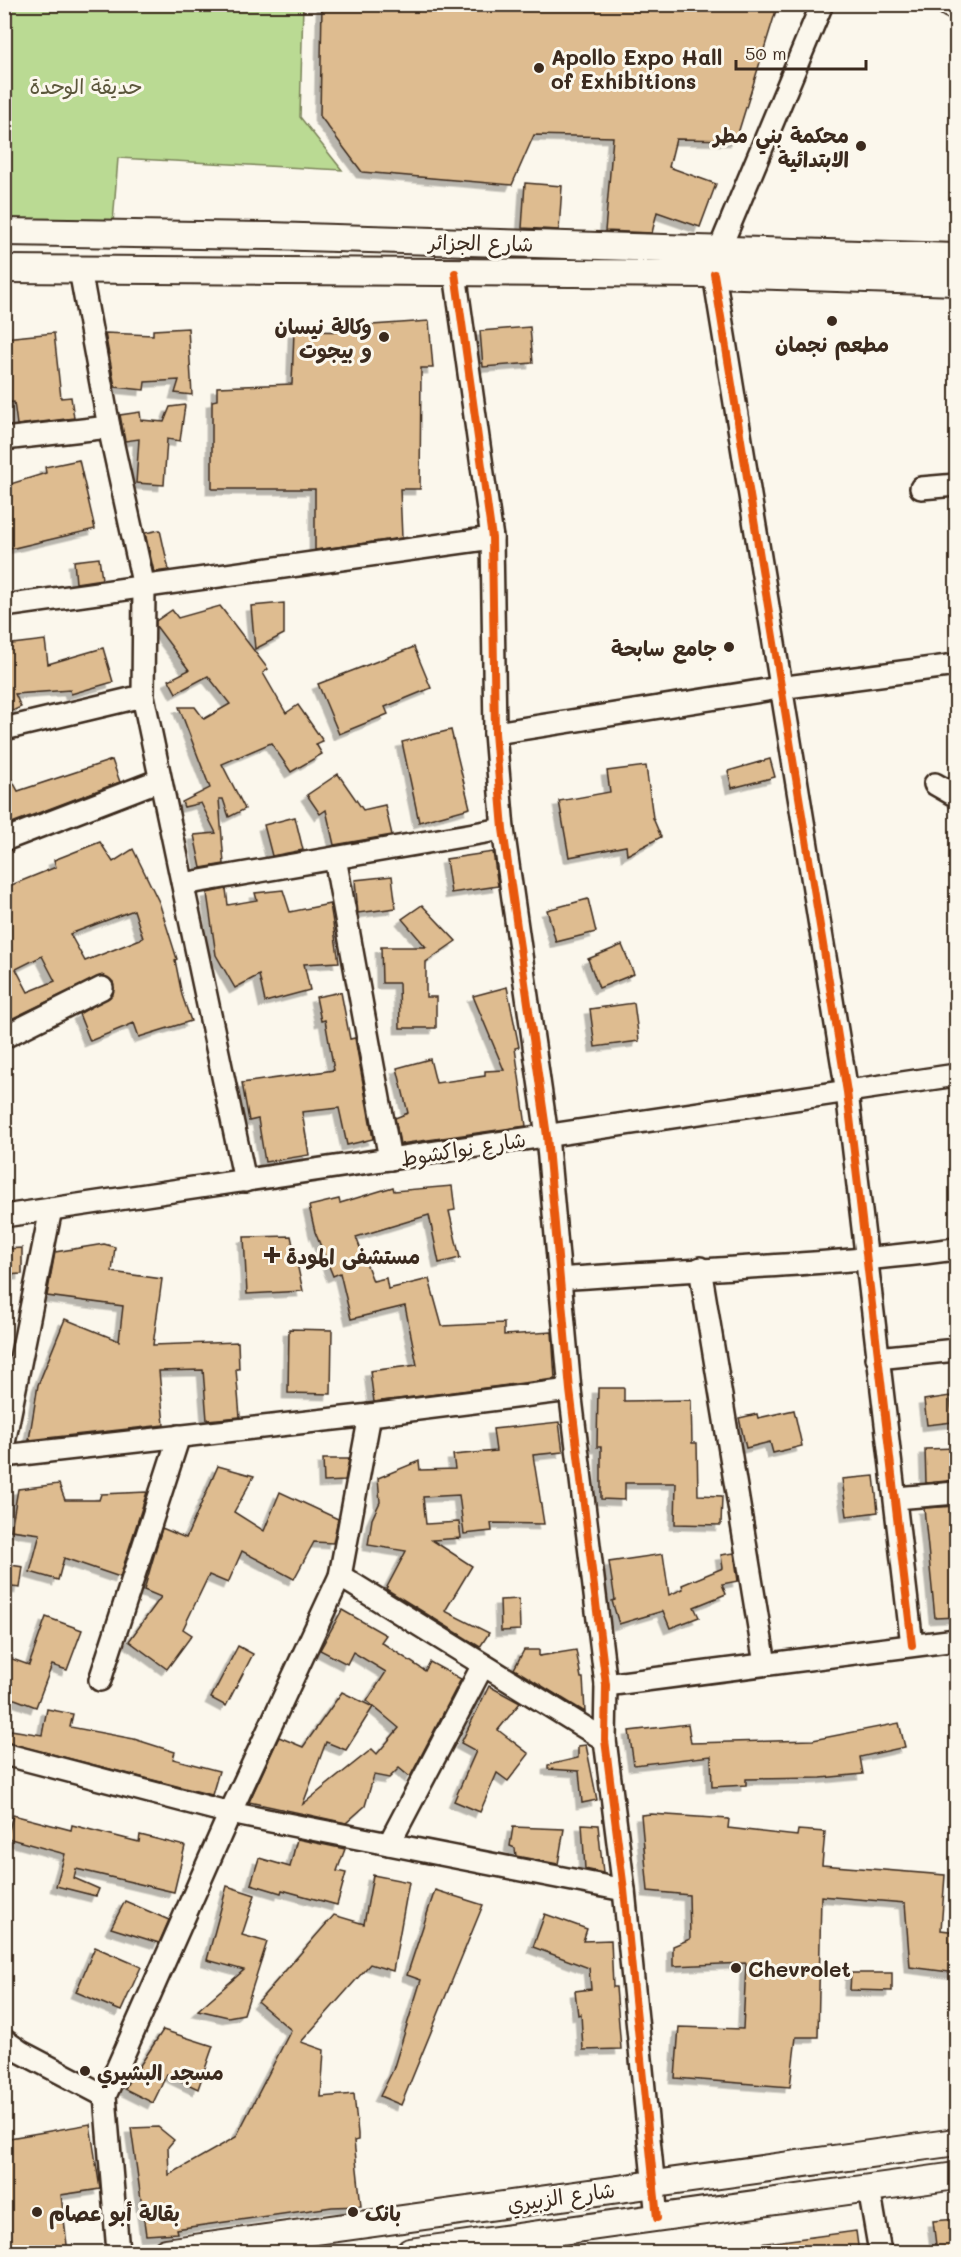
<svg xmlns="http://www.w3.org/2000/svg" width="961" height="2257" viewBox="0 0 961 2257" font-family="Mali,'Playpen Sans Arabic',sans-serif">
  <defs>
    <filter id="shadow"><feDropShadow dx="-5.5" dy="5.5" stdDeviation="0" flood-color="#0004"/></filter>
  </defs>
  <rect width="100%" height="100%" fill="#fbf7ec"/>
  <filter id="ink" filterUnits="userSpaceOnUse"><feTurbulence type="fractalNoise" baseFrequency=".0167" numOctaves="2"/><feDisplacementMap in="SourceGraphic" scale="12" xChannelSelector="R" yChannelSelector="G"/><feConvolveMatrix kernelMatrix="1 2 1 2 8 2 1 2 1" color-interpolation-filters="sRGB"/></filter>
  <g filter="url(#ink)">
    <polygon fill="#bada93" stroke="#7a8258" stroke-width="1.5" points="5,5 303,5 300,117 342,170 118,158 113,223 5,220"/>
    <g fill="#debc90" stroke="#3b2a1e" stroke-width="1.5" fill-rule="evenodd" filter="url(#shadow)">
      <polygon points="322,4 778,4 736,140 676,139 669,167 716,184 700,227 657,212 652,233 605,231 613,137 534,135 512,185 362,172 320,116"/>
      <polygon points="525,183 562,186 559,230 522,228"/>
      <polygon points="429,321 433,368 421,368 420,489 400,489 402,538 315,550 315,489 212,489 212,401 217,400 217,387 292,384 294,331 372,332 372,325"/>
      <polygon points="530,327 533,363 483,367 480,331"/>
      <polygon points="188,328 192,395 175,393 179,380 145,382 144,390 115,387 105,333 153,335 153,330"/>
      <polygon points="54,333 61,398 71,397 74,418 17,425 14,402 4,403 4,338"/>
      <polygon points="185,405 180,441 167,439 164,485 136,483 139,439 125,441 120,415 140,412 141,420 164,422 170,407"/>
      <polygon points="79,460 95,529 10,549 4,528 4,486 46,473 45,467"/>
      <polygon points="160,530 169,570 154,572 145,533"/>
      <polygon points="99,558 102,579 76,583 74,561"/>
      <polygon points="284,603 284,634 255,649 251,606"/>
      <polygon points="220,606 268,669 263,673 286,713 298,705 323,741 316,744 322,754 291,772 271,743 222,764 245,809 229,817 223,799 219,799 224,864 201,868 194,835 216,833 201,803 184,807 182,802 210,788 179,707 195,707 204,719 230,704 208,676 176,693 169,680 189,670 156,626 156,621 172,610 178,618"/>
      <polygon points="45,640 48,664 103,648 113,682 71,694 70,690 15,694 21,707 4,715 4,645"/>
      <polygon points="414,647 431,688 385,707 388,714 339,734 318,684"/>
      <polygon points="451,730 470,808 419,822 402,742"/>
      <polygon points="770,759 775,777 732,788 728,771"/>
      <polygon points="112,760 120,782 4,826 4,765 18,791"/>
      <polygon points="646,766 653,818 661,837 627,855 626,846 569,857 559,801 610,792 607,771"/>
      <polygon points="338,774 363,810 385,805 392,835 334,845 326,810 320,814 307,795"/>
      <polygon points="295,817 303,850 272,856 264,825"/>
      <path d="M100,842L113,862L133,849L159,902L177,959L175,960L182,995L191,1021L139,1037L134,1023L90,1041L79,1014L113,994V982L102,975L9,1020L4,1011V888L56,867L54,860ZM134,910L143,938L85,961L70,934ZM42,956L55,981L28,992L16,969Z"/>
      <polygon points="493,852 498,886 451,893 446,859"/>
      <polygon points="392,876 396,908 358,913 355,880"/>
      <polygon points="226,889 228,905 257,900 255,893 283,890 290,912 330,904 339,962 304,964 310,990 265,1002 259,975 235,988 216,955 207,893"/>
      <polygon points="588,899 596,932 556,942 547,910"/>
      <polygon points="422,905 456,941 426,962 426,997 436,997 436,1028 400,1028 399,983 382,983 381,947 426,947 402,919"/>
      <polygon points="622,945 634,974 599,988 588,959"/>
      <polygon points="507,987 519,1047 515,1048 526,1126 400,1144 395,1118 408,1113 397,1068 430,1059 436,1083 485,1076 485,1071 504,1070 473,996"/>
      <polygon points="341,992 350,1039 355,1038 373,1139 347,1145 339,1108 302,1112 309,1155 265,1162 258,1119 249,1121 242,1083 334,1070 325,1020 321,1021 316,997"/>
      <polygon points="634,1003 639,1041 595,1047 590,1009"/>
      <polygon points="452,1186 455,1210 449,1211 460,1258 439,1263 429,1215 356,1237 373,1281 386,1278 388,1289 429,1279 442,1326 504,1323 504,1335 552,1332 555,1379 374,1402 370,1371 417,1365 405,1306 351,1319 340,1273 333,1276 315,1232 309,1206 339,1199 340,1203 393,1187 394,1191"/>
      <polygon points="291,1236 303,1291 247,1294 244,1237"/>
      <polygon points="104,1244 115,1247 112,1272 162,1279 153,1345 238,1342 239,1369 236,1369 240,1417 207,1420 203,1370 159,1371 164,1425 29,1440 38,1385 65,1319 119,1341 123,1306 47,1296 55,1252"/>
      <polygon points="22,1248 22,1274 4,1275 4,1249"/>
      <polygon points="289,1329 332,1330 331,1394 288,1393"/>
      <polygon points="598,1388 624,1388 624,1401 691,1400 692,1443 697,1443 698,1495 722,1496 721,1525 675,1524 676,1483 625,1483 625,1500 601,1499 601,1447 597,1447"/>
      <polygon points="950,1396 953,1422 927,1425 924,1400"/>
      <polygon points="794,1410 802,1446 773,1453 770,1442 746,1448 739,1418 757,1414 758,1418"/>
      <polygon points="559,1422 563,1452 533,1455 544,1524 491,1523 492,1531 464,1534 459,1495 423,1497 426,1524 459,1522 461,1538 432,1540 472,1566 445,1611 489,1633 480,1647 386,1589 406,1551 368,1545 372,1519 380,1502 378,1478 419,1461 420,1470 455,1469 453,1455 496,1451 493,1429"/>
      <polygon points="957,1448 957,1480 926,1483 925,1449"/>
      <polygon points="323,1459 349,1459 345,1481 324,1482"/>
      <polygon points="218,1466 254,1476 234,1512 264,1531 280,1492 338,1519 333,1543 314,1542 294,1579 242,1551 228,1583 209,1575 183,1629 192,1635 167,1669 129,1641 161,1597 144,1590 162,1528 186,1538"/>
      <polygon points="874,1476 878,1512 847,1516 842,1479"/>
      <polygon points="59,1484 65,1500 99,1500 101,1494 147,1492 120,1577 64,1558 58,1580 30,1572 40,1534 11,1530 18,1489"/>
      <polygon points="957,1506 957,1617 935,1618 924,1508"/>
      <polygon points="734,1553 738,1581 722,1584 726,1594 694,1607 699,1617 670,1628 663,1611 619,1624 612,1601 615,1600 609,1562 663,1554 669,1595 683,1589 682,1585 723,1568 721,1555"/>
      <polygon points="4,1564 23,1567 20,1588 4,1586"/>
      <polygon points="519,1599 520,1630 501,1631 500,1600"/>
      <polygon points="342,1610 386,1635 381,1642 425,1671 430,1662 461,1679 410,1777 399,1768 389,1778 374,1775 365,1806 346,1823 249,1802 279,1737 303,1747 342,1692 373,1707 346,1750 326,1742 303,1804 372,1749 377,1754 399,1728 367,1701 386,1672 353,1652 347,1664 320,1650"/>
      <polygon points="46,1617 82,1630 67,1670 52,1665 36,1707 4,1695 4,1656 29,1665"/>
      <polygon points="238,1646 253,1654 226,1706 211,1698"/>
      <polygon points="524,1650 539,1650 539,1656 576,1650 581,1678 583,1678 585,1712 514,1669"/>
      <polygon points="489,1686 520,1703 498,1730 529,1754 508,1781 497,1773 480,1812 454,1801 476,1751 461,1743"/>
      <polygon points="47,1709 73,1714 70,1727 134,1739 175,1752 173,1759 219,1771 212,1795 4,1742 4,1729 42,1735"/>
      <polygon points="899,1723 905,1747 860,1757 863,1774 821,1778 746,1779 746,1785 712,1787 711,1756 634,1765 629,1731 688,1724 691,1743 813,1740"/>
      <polygon points="586,1745 597,1800 582,1803 579,1771 548,1769 548,1765 578,1758 578,1746"/>
      <polygon points="651,1814 729,1819 728,1828 797,1836 798,1830 825,1832 822,1865 945,1875 941,1930 957,1932 957,1973 910,1967 905,1903 821,1896 818,2037 796,2037 790,2087 675,2078 679,2027 743,2029 746,1963 673,1966 673,1946 690,1939 689,1895 648,1891 641,1815"/>
      <polygon points="13,1815 71,1830 72,1825 139,1842 140,1835 185,1846 174,1892 76,1869 74,1878 99,1889 96,1896 56,1886 65,1854 7,1838"/>
      <polygon points="582,1824 598,1825 603,1873 585,1869"/>
      <polygon points="513,1827 564,1829 558,1864 516,1856 515,1848 510,1846"/>
      <polygon points="297,1839 345,1849 337,1871 346,1873 337,1905 282,1890 281,1893 251,1884 259,1858 290,1867"/>
      <polygon points="373,1875 409,1882 393,1971 370,1964 301,2042 324,2050 321,2097 354,2094 358,2134 358,2140 354,2141 361,2206 332,2207 176,2229 177,2233 146,2235 131,2128 158,2127 174,2140 168,2147 169,2175 236,2137 291,2030 258,2002 334,1915 364,1924"/>
      <polygon points="227,1886 255,1895 242,1935 267,1942 244,2014 228,2017 198,2010 244,1970 207,1960"/>
      <polygon points="435,1890 483,1905 401,2105 380,2096 393,2070 421,1980 407,1975"/>
      <polygon points="125,1901 169,1920 159,1943 111,1928"/>
      <polygon points="545,1914 587,1929 583,1941 611,1940 613,1987 616,1987 621,2049 583,2050 581,2014 578,2015 575,1991 591,1989 589,1968 533,1947"/>
      <polygon points="95,1947 141,1967 121,2011 76,1992"/>
      <polygon points="851,1973 892,1973 892,1991 850,1990"/>
      <polygon points="163,2030 213,2046 198,2089 167,2074 153,2103 125,2089 136,2066 139,2067"/>
      <polygon points="90,2124 100,2189 61,2195 68,2253 4,2253 4,2139"/>
      <polygon points="957,2219 957,2253 937,2253 933,2221"/>
      <polygon points="856,2231 859,2253 761,2253 760,2244"/>
    </g>
    <g fill="none" stroke-linecap="round" stroke-linejoin="round">
      <g stroke="#3b2a1e" stroke-width="26">
        <g id="minor">
          <polyline points="720,248 822,4"/>
          <polyline points="80,270 109,427 144,587 143,696 245,1181"/>
          <polyline points="455,273 492,538 495,733 503,829 547,1136 570,1390 606,1685 605,1740 624,1890 657,2218"/>
          <polyline points="714,274 847,1092 912,1645"/>
          <polyline points="4,439 109,427"/>
          <polyline points="921,488 956,485"/>
          <polyline points="4,606 492,538"/>
          <polyline points="4,729 143,696"/>
          <polyline points="495,733 779,688 956,665"/>
          <polyline points="935,784 956,796"/>
          <polyline points="4,840 160,780"/>
          <polyline points="335,858 390,1159"/>
          <polyline points="183,884 503,829"/>
          <polyline points="4,1037 102,988"/>
          <polyline points="4,1216 956,1075"/>
          <polyline points="700,1268 765,1664"/>
          <path d="M560,1279C692,1269 825,1266 956,1249"/>
          <polyline points="877,1358 956,1350"/>
          <polyline points="4,1443 51,1209"/>
          <polyline points="4,1456 370,1415 570,1390"/>
          <polyline points="896,1498 956,1493"/>
          <polyline points="340,1576 605,1740"/>
          <polyline points="100,1680 179,1436"/>
          <polyline points="606,1685 956,1640"/>
          <polyline points="4,1754 230,1813 624,1890"/>
          <polyline points="389,1844 483,1665"/>
          <polyline points="4,2040 21,2052 105,2096"/>
          <polyline points="869,2188 880,2252"/>
          <polyline points="118,2252 105,2096 230,1813 340,1576 370,1415"/>
        </g>
      </g>
      <g stroke="#3b2a1e" stroke-width="30">
        <g id="major">
          <polyline points="950,4 956,7"/>
          <polyline points="4,232 270,236 956,257"/>
          <polyline points="4,269 714,274 956,282"/>
          <polyline points="166,2252 956,2142"/>
          <polyline points="410,2252 956,2176"/>
        </g>
      </g>
      <use href="#minor" stroke="#fbf7ec" stroke-width="21"/>
      <use href="#major" stroke="#fbf7ec" stroke-width="26"/>
      <g stroke="#fbf7ec" stroke-width="11">
        <g id="cycleway">
          <polyline points="455,273 492,538 495,733 503,829 547,1136 570,1390 606,1685 605,1740 624,1890 657,2218"/>
          <polyline points="714,274 847,1092 912,1645"/>
        </g>
      </g>
      <use href="#cycleway" stroke="#e8590c" stroke-width="8"/>
    </g>
  </g>
  <g fill="#3b2a1e" stroke="#fbf7ec" stroke-width="2">
    <circle cx="539" cy="68" r="6"/>
    <circle cx="861" cy="146" r="6"/>
    <circle cx="832" cy="321" r="6"/>
    <circle cx="384" cy="337" r="6"/>
    <circle cx="729" cy="647" r="6"/>
    <path d="M269 1246h6v6h6v6h-6v6h-6v-6h-6v-6h6z"/>
    <circle cx="736" cy="1968" r="6"/>
    <circle cx="85" cy="2071" r="6"/>
    <circle cx="37" cy="2212" r="6"/>
    <circle cx="353" cy="2212" r="6"/>
  </g>
  <g text-anchor="middle" dominant-baseline="central" stroke-width="6" stroke-linejoin="round" paint-order="stroke">
    <g font-size="21" font-weight="bold" fill="#3b2a1e" stroke="#fbf7ec" text-anchor="start">
      <text x="551" y="56">Apollo Expo Hall<tspan x="551" dy="24">of Exhibitions</tspan></text>
      <text x="849" y="134" text-anchor="end">محكمة بني مطر<tspan x="849" dy="24">الابتدائية</tspan></text>
      <text x="372" y="325" text-anchor="end">وكالة نيسان<tspan x="372" dy="24">و بيجوت</tspan></text>
      <text x="832" y="343" text-anchor="middle">مطعم نجمان</text>
      <text x="717" y="647" text-anchor="end">جامع سابحة</text>
      <text x="286" y="1255">مستشفى المودة</text>
      <text x="748" y="1968">Chevrolet</text>
      <text x="97" y="2071">مسجد البشيري</text>
      <text x="49" y="2212">بقالة أبو عصام</text>
      <text x="365" y="2212">بانک</text>
    </g>
    <g font-size="21" fill="#5b563b" stroke="#fbf7ec">
      <text x="86" y="85">حديقة الوحدة</text>
    </g>
    <g font-size="21" fill="#3b2a1e" stroke="#fbf7ec">
      <text transform="translate(481 242) rotate(1)">شارع الجزائر</text>
      <text transform="translate(463 1148) rotate(-9)">شارع نواكشوط</text>
      <text transform="translate(561 2196) rotate(-8)">شارع الزبيري</text>
    </g>
  </g>
  <rect width="961" height="2257" fill="none" stroke="#fbf7ec" stroke-width="24"/>
  <rect x="12" y="12" width="937" height="2233" fill="none" stroke="#3b2a1e" stroke-width="2" filter="url(#ink)"/>
  <path d="M736 60v9h130v-9" fill="none" stroke="#3b2a1e" stroke-width="3"/>
  <text x="745" y="60" font-size="18" fill="#3b2a1e" stroke="#fbf7ec" stroke-width="4.5" paint-order="stroke">50 m</text>
</svg>
